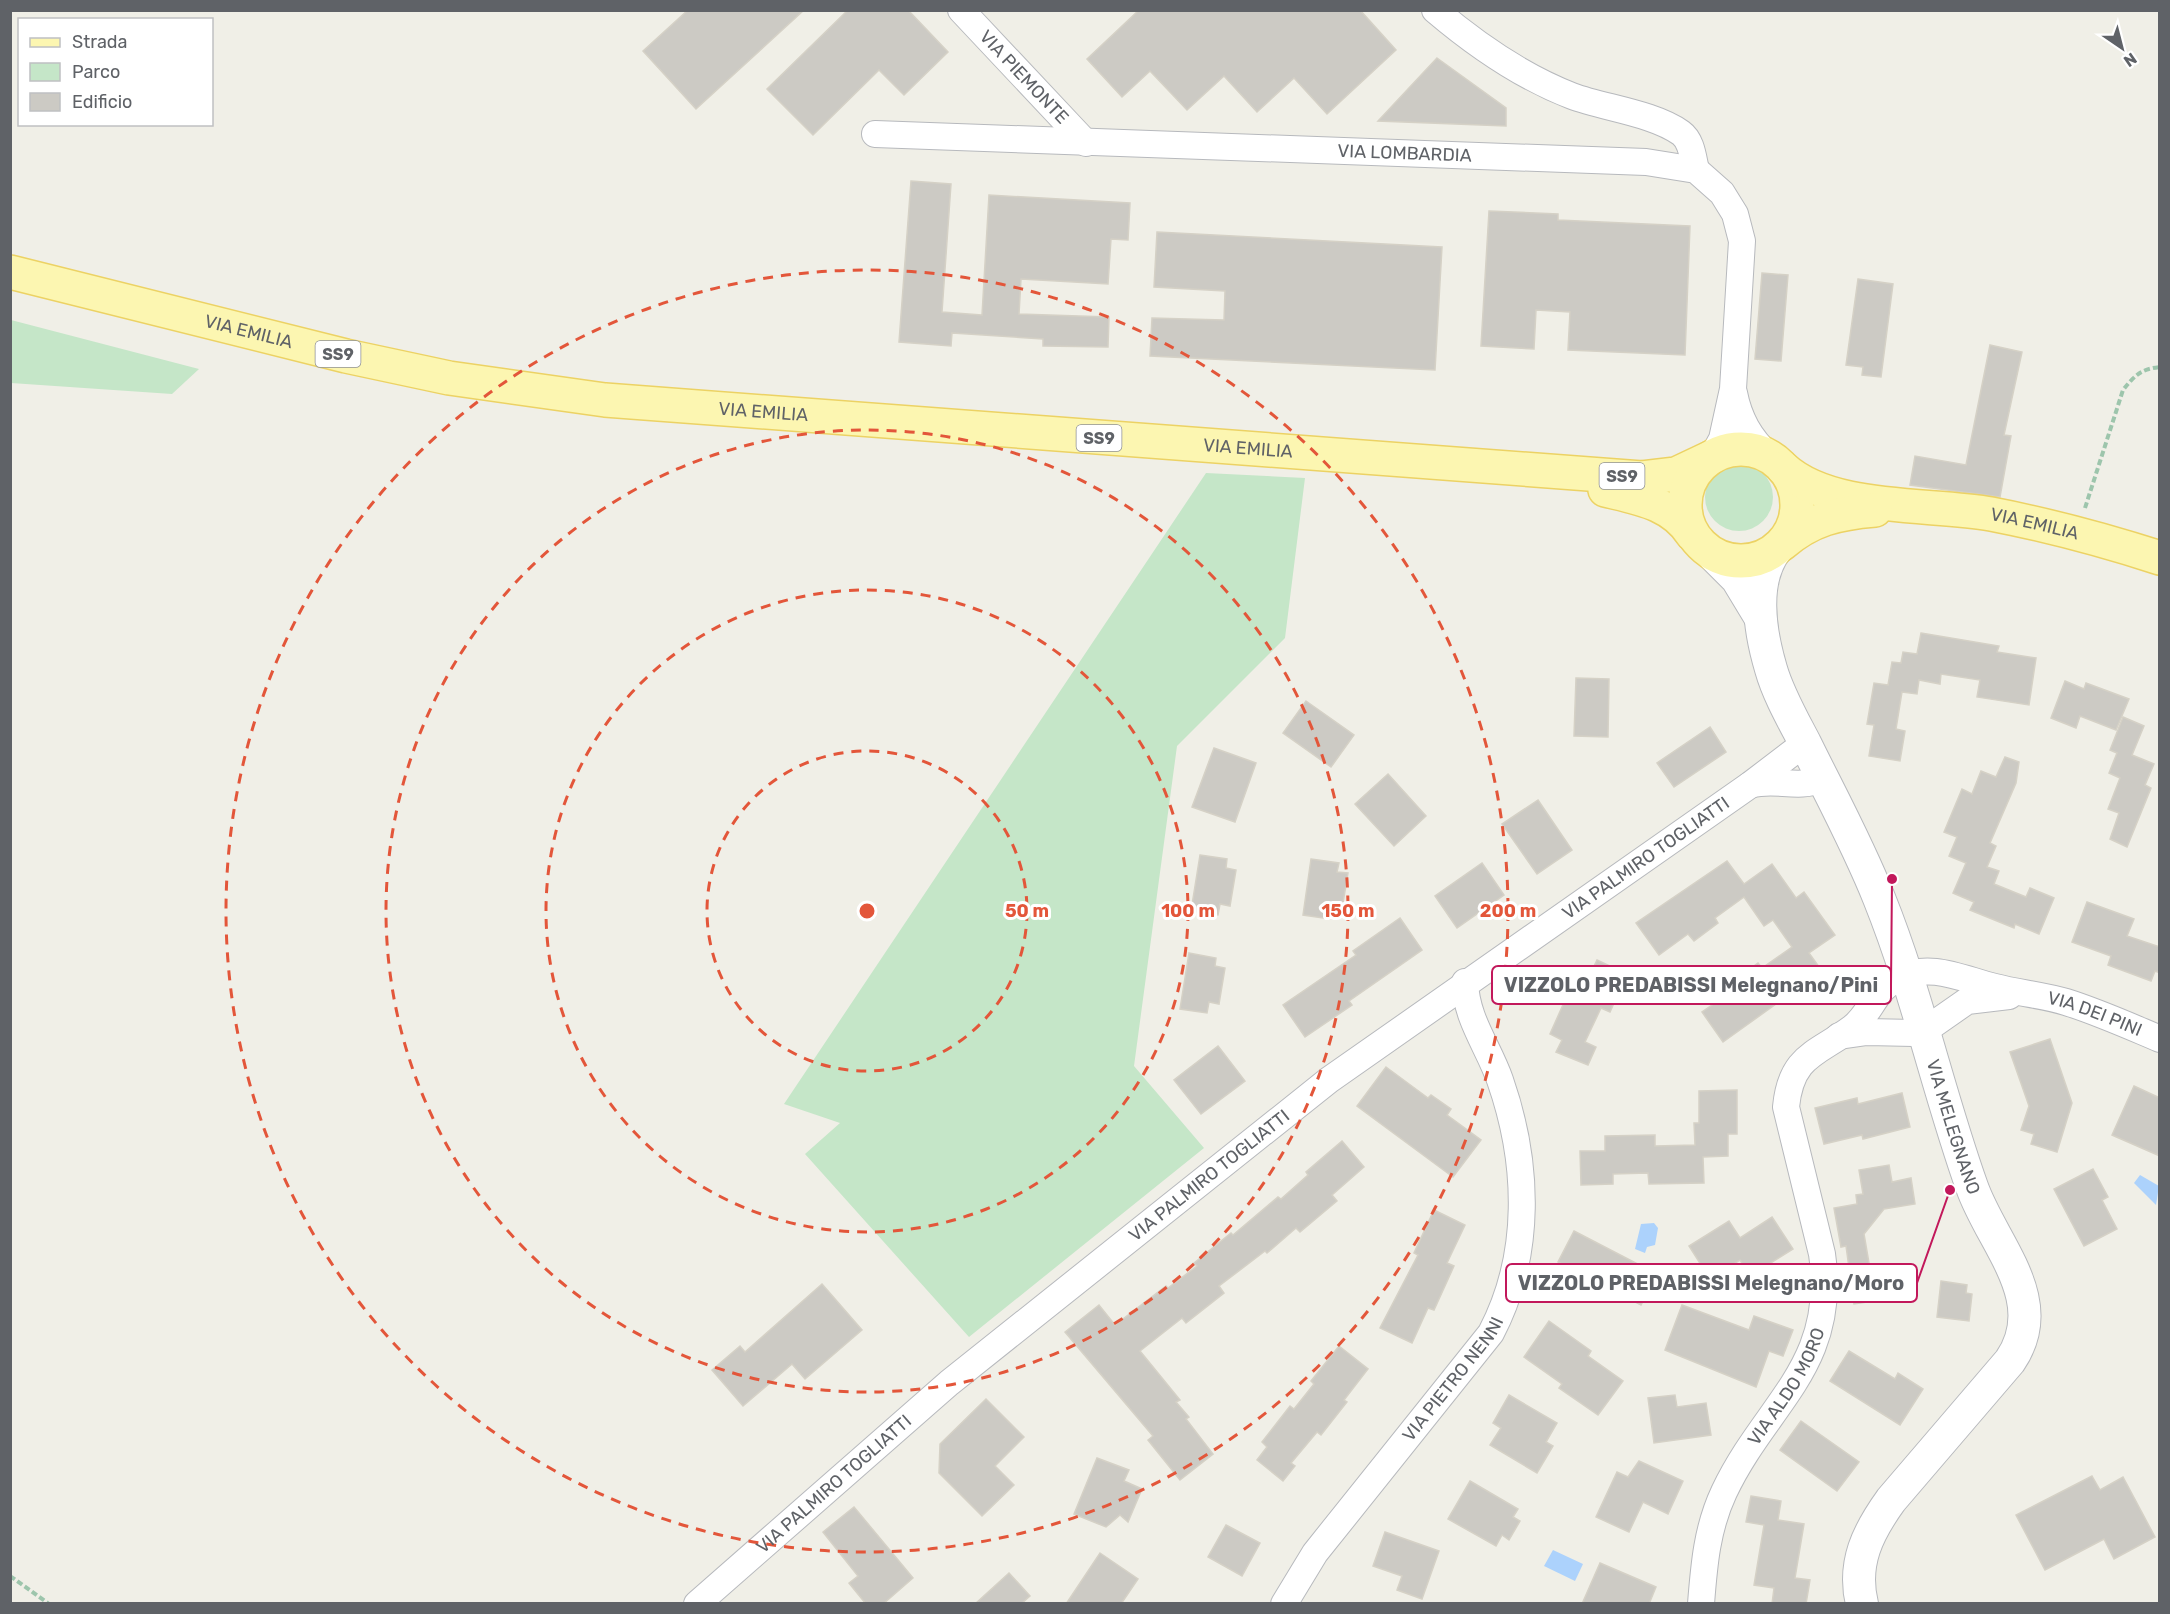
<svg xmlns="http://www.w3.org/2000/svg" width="2170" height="1614" viewBox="0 0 2170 1614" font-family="Rubik,sans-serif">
  <rect width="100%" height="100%" fill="#f0efe7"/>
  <g fill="#c5e6c8">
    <polygon points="10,320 11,320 199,369 172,394 11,383"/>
    <circle cx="1739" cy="497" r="34"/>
    <polygon points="1206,473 1305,478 1285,638 1177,746 1134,1066 1204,1148 969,1337 805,1154 840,1123 784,1104"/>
  </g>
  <g fill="#acd2fc">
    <polygon points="2140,1175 2159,1186 2156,1205 2134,1183"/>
    <polygon points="1654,1223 1658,1228 1655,1245 1647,1247 1645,1253 1635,1249 1641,1224"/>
    <polygon points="1553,1550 1583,1564 1575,1581 1544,1566"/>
  </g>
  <g fill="#cccac4" stroke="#d5d1c6" stroke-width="1.5">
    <polygon points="688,10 804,10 696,109 643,51"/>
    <polygon points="848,10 908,10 948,52 904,95 879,70 813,135 767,89"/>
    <polygon points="1139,10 1360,10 1396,50 1327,114 1294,78 1257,112 1224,76 1187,110 1150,71 1122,97 1087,59"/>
    <polygon points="1437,58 1506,108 1506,126 1378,121"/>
    <polygon points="911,181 951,184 942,312 982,315 989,195 1130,203 1128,240 1111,239 1108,284 1021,279 1019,314 1109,317 1108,347 1043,346 1043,339 952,333 951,346 899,342"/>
    <polygon points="1489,211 1558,214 1558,220 1690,226 1685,355 1568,350 1570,312 1536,310 1534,349 1481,346"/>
    <polygon points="1157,232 1442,247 1435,370 1150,356 1152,318 1224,320 1225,291 1154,287"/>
    <polygon points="1762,273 1788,275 1781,361 1755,359"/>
    <polygon points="1858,279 1893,284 1881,377 1862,375 1863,367 1846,365"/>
    <polygon points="1990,345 2022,352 2004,435 2011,436 2000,497 1910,485 1915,456 1966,465"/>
    <polygon points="1921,633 1999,646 1997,652 2036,658 2029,705 1977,697 1980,680 1941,674 1940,684 1919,680 1917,694 1902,692 1896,729 1905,731 1900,761 1869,756 1874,725 1867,724 1874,683 1888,685 1892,662 1901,663 1903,652 1917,654"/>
    <polygon points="1576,678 1609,679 1608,737 1574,736"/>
    <polygon points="2065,681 2084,689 2086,683 2129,699 2116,730 2080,716 2076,728 2051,718"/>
    <polygon points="1306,701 1354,735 1331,767 1283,733"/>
    <polygon points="2123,717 2144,726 2132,755 2154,764 2145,785 2151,788 2127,847 2110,839 2119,813 2108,809 2120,778 2109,773 2117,753 2110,750"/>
    <polygon points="1710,727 1726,752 1674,787 1657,763"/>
    <polygon points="1214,748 1256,763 1235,822 1192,807"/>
    <polygon points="2005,757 2019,762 2016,783 1990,843 1996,846 1987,867 1999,871 1994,884 2026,897 2030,888 2054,898 2039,934 2015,924 2014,928 1970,910 1974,902 1953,893 1966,863 1949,856 1957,837 1944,832 1962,789 1972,794 1981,771 1996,777"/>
    <polygon points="1388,774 1426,816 1394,846 1355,804"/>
    <polygon points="1538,800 1572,850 1537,874 1502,824"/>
    <polygon points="1200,855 1227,859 1226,868 1236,870 1230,906 1220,904 1218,915 1191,911"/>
    <polygon points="1311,859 1339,863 1337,872 1348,873 1342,909 1332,908 1330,919 1303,915"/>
    <polygon points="1727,861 1744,884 1772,864 1796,898 1804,892 1835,935 1809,953 1822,971 1723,1042 1702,1012 1725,996 1721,990 1758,963 1762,968 1792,947 1773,920 1764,926 1744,897 1715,918 1718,923 1694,941 1688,934 1659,955 1636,923"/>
    <polygon points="1482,863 1504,895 1457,928 1435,896"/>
    <polygon points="2087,902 2134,919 2127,936 2160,947 2160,973 2155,971 2151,981 2108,965 2111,956 2072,942"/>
    <polygon points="1400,918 1422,950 1349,1001 1352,1005 1305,1037 1283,1005 1356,955 1353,951"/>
    <polygon points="1189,953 1216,958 1215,966 1225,968 1219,1004 1209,1002 1207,1013 1180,1009"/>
    <polygon points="1597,960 1627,974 1610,1012 1601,1008 1585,1042 1596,1047 1588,1065 1556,1052 1562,1040 1550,1034 1574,980 1585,985"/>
    <polygon points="2050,1039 2072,1103 2057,1152 2031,1144 2034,1134 2021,1130 2029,1106 2010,1052"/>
    <polygon points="1218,1046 1245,1081 1201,1114 1174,1080"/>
    <polygon points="1386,1067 1428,1098 1431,1095 1451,1109 1447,1115 1481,1140 1453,1177 1357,1106"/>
    <polygon points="2134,1086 2160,1098 2160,1156 2112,1135"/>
    <polygon points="1737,1090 1737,1134 1728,1134 1728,1156 1703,1157 1704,1183 1649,1184 1648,1173 1613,1174 1613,1184 1581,1185 1580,1151 1605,1151 1605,1136 1655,1135 1655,1146 1695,1145 1694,1123 1699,1123 1699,1091"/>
    <polygon points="1902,1093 1910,1127 1863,1139 1862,1135 1824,1144 1815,1108 1857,1098 1858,1104"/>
    <polygon points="1342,1141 1364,1167 1332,1195 1337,1201 1300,1232 1296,1228 1267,1253 1265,1251 1219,1286 1224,1293 1186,1323 1182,1318 1140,1351 1180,1400 1176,1402 1189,1417 1186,1419 1213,1454 1180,1480 1148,1440 1153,1436 1065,1332 1099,1305 1115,1325 1166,1286 1168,1288 1197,1266 1194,1263 1231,1233 1233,1235 1278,1197 1281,1199 1308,1175 1306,1172"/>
    <polygon points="1889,1165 1892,1182 1911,1178 1915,1204 1884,1209 1864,1234 1870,1269 1903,1265 1908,1296 1854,1304 1846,1246 1841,1247 1834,1208 1857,1204 1856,1195 1863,1194 1859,1170"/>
    <polygon points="2093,1169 2108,1197 2102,1200 2117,1229 2084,1246 2054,1189"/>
    <polygon points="1434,1210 1465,1225 1447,1263 1454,1266 1434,1310 1428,1308 1412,1343 1380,1328 1418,1255 1414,1253"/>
    <polygon points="1772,1217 1793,1249 1750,1276 1740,1260 1710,1279 1689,1246 1729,1221 1740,1238"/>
    <polygon points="1574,1231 1657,1274 1641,1305 1558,1262"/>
    <polygon points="1941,1281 1967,1285 1966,1293 1972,1294 1969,1321 1937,1317"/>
    <polygon points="822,1284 862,1330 805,1379 792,1364 743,1406 712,1370 740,1346 745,1352"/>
    <polygon points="1682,1305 1749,1330 1754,1316 1793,1330 1783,1356 1769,1351 1756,1387 1665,1350"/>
    <polygon points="1549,1321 1591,1351 1588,1356 1623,1381 1598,1415 1559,1388 1562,1384 1524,1357"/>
    <polygon points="1339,1346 1368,1369 1344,1400 1347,1402 1321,1435 1317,1432 1291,1463 1295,1466 1283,1481 1257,1460 1267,1447 1262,1442 1290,1406 1294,1409 1314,1384 1311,1381"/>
    <polygon points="1849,1351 1895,1379 1898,1373 1923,1389 1900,1425 1830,1381"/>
    <polygon points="1509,1395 1557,1423 1546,1442 1553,1446 1537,1473 1490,1445 1501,1428 1493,1423"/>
    <polygon points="1675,1395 1677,1407 1706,1403 1711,1435 1654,1443 1648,1398"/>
    <polygon points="986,1399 1024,1437 995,1466 1014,1485 982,1516 939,1473 940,1444"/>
    <polygon points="1801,1421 1859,1462 1837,1491 1780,1450"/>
    <polygon points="1097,1458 1129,1470 1124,1481 1142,1489 1128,1522 1120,1515 1106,1527 1074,1514"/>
    <polygon points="1639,1461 1683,1481 1668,1514 1643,1502 1629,1532 1596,1517 1617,1472 1628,1477"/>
    <polygon points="2092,1476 2100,1490 2123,1477 2155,1537 2114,1559 2104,1539 2045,1570 2016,1515"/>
    <polygon points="1470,1481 1518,1509 1513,1517 1520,1521 1509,1540 1502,1535 1496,1546 1448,1519"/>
    <polygon points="1751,1496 1781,1501 1778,1520 1804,1524 1795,1578 1810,1580 1806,1604 1772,1604 1774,1588 1754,1585 1764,1525 1746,1522"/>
    <polygon points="854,1507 913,1578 883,1604 866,1604 849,1583 858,1576 823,1532"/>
    <polygon points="1226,1525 1260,1543 1242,1576 1208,1557"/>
    <polygon points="1385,1532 1439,1551 1422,1599 1397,1590 1402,1576 1373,1566"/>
    <polygon points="1100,1553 1138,1579 1121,1604 1066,1604"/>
    <polygon points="1600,1563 1656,1587 1649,1604 1582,1604"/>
    <polygon points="1009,1573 1030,1596 1021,1604 975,1604"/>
  </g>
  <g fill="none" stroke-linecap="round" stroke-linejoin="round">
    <g stroke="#b7b9bd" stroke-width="28">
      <g id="minor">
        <path id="s1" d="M961,10L1086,143"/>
        <path d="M1435,10C1475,44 1523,77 1572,96C1604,108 1653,113 1681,133C1692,141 1693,158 1696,170"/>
        <path id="s2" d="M875,134L1646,162L1696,170L1722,193L1735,214L1742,241L1733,389L1722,439L1712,457"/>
        <path d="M1734,393C1739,419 1750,438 1769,456"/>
        <path d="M1750,785C1774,777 1797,790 1822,779"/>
        <polyline points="1839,1036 1867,1032 1914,1033 1934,1024 1967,1001 2009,996"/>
        <path id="s3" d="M697,1604L949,1383L1329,1080L1750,785L1805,743"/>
        <path id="s4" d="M1284,1604L1315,1553L1491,1333C1532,1255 1529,1163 1500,1080C1488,1046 1466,1019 1465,982"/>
        <path id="s5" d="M1701,1604C1704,1565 1707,1528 1724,1492C1766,1403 1838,1366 1822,1254L1786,1107C1791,1055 1817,1054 1852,1028C1871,1014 1875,988 1898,978C1931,962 1962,979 1995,987C2018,993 2043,995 2066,1002C2098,1012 2129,1026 2160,1039"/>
      </g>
    </g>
    <g stroke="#b7b9bd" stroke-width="34">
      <g id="tertiary">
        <path id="s6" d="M1778,547C1751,579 1760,632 1771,669C1778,694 1793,720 1805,743C1830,794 1858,845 1879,898C1917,992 1938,1092 1972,1187C1992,1244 2052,1300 2010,1361L1891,1500C1868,1532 1852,1563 1862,1604"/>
        <polyline points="1712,554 1737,579 1760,617"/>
      </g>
    </g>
    <g stroke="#ecd264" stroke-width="36">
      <g id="primary">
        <path id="s7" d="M10,272L346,356L449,378L605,400L1642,478L1676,474L1712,457"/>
        <circle cx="1741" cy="505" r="56"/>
        <path id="s8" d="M1783,468C1831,512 1930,503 1991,514C2048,525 2104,540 2160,558"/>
        <path d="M1605,490C1638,498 1672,503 1692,534"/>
        <path d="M1782,544C1811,519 1838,513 1875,510"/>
      </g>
    </g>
    <g stroke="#9dc5ac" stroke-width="4" stroke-dasharray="6 3" stroke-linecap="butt">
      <path d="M2085,508L2123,390C2135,375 2141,369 2160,367"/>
      <polyline points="10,1576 49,1604"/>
    </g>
    <use href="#minor" stroke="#fff" stroke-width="26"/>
    <use href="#tertiary" stroke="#fff" stroke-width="32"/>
    <use href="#primary" stroke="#fcf6b1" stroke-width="33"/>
  </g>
  <g fill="none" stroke="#e3563a" stroke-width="3" stroke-dasharray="10 8">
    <circle cx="867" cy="911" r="160"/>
    <circle cx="867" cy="911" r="321"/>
    <circle cx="867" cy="911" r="481"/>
    <circle cx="867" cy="911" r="641"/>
  </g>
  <g text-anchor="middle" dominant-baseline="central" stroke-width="6" stroke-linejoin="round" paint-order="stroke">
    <g fill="#fff" stroke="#8f9195" stroke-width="1.5">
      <rect x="315.5" y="341" width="45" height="26" rx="4.5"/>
      <rect x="1076.5" y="425" width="45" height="26" rx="4.5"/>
      <rect x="1599.5" y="463" width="45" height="26" rx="4.5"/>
    </g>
    <g font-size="16" font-weight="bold" fill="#5f6267">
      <text x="338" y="354">SS9</text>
      <text x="1099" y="438">SS9</text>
      <text x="1622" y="476">SS9</text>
    </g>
    <g font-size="18" fill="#5f6267" stroke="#fff">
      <text stroke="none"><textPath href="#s1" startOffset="92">VIA PIEMONTE</textPath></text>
      <text stroke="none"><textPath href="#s2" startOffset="530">VIA LOMBARDIA</textPath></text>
      <text stroke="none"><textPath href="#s7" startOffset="246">VIA EMILIA</textPath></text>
      <text stroke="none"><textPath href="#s7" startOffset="768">VIA EMILIA</textPath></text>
      <text stroke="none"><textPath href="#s7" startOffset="1254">VIA EMILIA</textPath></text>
      <text stroke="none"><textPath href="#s8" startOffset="261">VIA EMILIA</textPath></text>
      <text stroke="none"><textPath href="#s3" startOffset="1208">VIA PALMIRO TOGLIATTI</textPath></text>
      <text stroke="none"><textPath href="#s5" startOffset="912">VIA DEI PINI</textPath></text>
      <text stroke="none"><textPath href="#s6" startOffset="621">VIA MELEGNANO</textPath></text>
      <text stroke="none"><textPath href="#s3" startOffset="668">VIA PALMIRO TOGLIATTI</textPath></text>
      <text stroke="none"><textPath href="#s4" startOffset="282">VIA PIETRO NENNI</textPath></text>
      <text stroke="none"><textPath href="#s5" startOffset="238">VIA ALDO MORO</textPath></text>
      <text stroke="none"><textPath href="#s3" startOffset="182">VIA PALMIRO TOGLIATTI</textPath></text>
    </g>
  </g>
  <circle cx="867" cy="911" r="9" fill="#e3563a" stroke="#fff" stroke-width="3"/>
  <g font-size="18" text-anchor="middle" font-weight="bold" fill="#e3563a" stroke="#fff" stroke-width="6" stroke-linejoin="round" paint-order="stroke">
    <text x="1027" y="917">50 m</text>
    <text x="1188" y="917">100 m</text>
    <text x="1348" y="917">150 m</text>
    <text x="1508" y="917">200 m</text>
  </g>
  <path fill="none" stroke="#c2185b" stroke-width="2" d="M1892 879L1891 985M1950 1190L1917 1283"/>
  <g fill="#c2185b" stroke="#fff" stroke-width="2">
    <circle cx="1892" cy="879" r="6"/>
    <circle cx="1950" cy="1190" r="6"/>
  </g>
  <g fill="#fff" stroke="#c2185b" stroke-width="2">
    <rect x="1492" y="966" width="399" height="38" rx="6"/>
    <rect x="1506" y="1264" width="411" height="38" rx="6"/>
  </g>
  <g font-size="20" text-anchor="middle" font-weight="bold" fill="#5f6267">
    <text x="1691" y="992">VIZZOLO PREDABISSI Melegnano/Pini</text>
    <text x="1711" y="1290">VIZZOLO PREDABISSI Melegnano/Moro</text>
  </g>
  <rect width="2170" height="1614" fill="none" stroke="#5f6267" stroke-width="24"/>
  <rect x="18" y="18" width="195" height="108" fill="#ffffff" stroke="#bfc0c2" stroke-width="1.5"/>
  <rect x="30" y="38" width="30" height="9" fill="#fcf6b1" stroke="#bfc0c2" stroke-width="1.5"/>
  <text x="72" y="48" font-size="18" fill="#5f6267">Strada</text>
  <rect x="30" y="63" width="30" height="18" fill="#c5e6c8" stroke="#bfc0c2" stroke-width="1.5"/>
  <text x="72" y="78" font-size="18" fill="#5f6267">Parco</text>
  <rect x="30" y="93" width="30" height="18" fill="#cccac4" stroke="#bfc0c2" stroke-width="1.5"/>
  <text x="72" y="108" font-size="18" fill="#5f6267">Edificio</text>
  <g transform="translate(2122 48) rotate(145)" stroke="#ffffff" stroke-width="4.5" paint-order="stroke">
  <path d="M0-4.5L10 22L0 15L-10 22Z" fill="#5f6267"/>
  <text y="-9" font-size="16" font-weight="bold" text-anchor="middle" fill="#5f6267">N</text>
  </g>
</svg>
